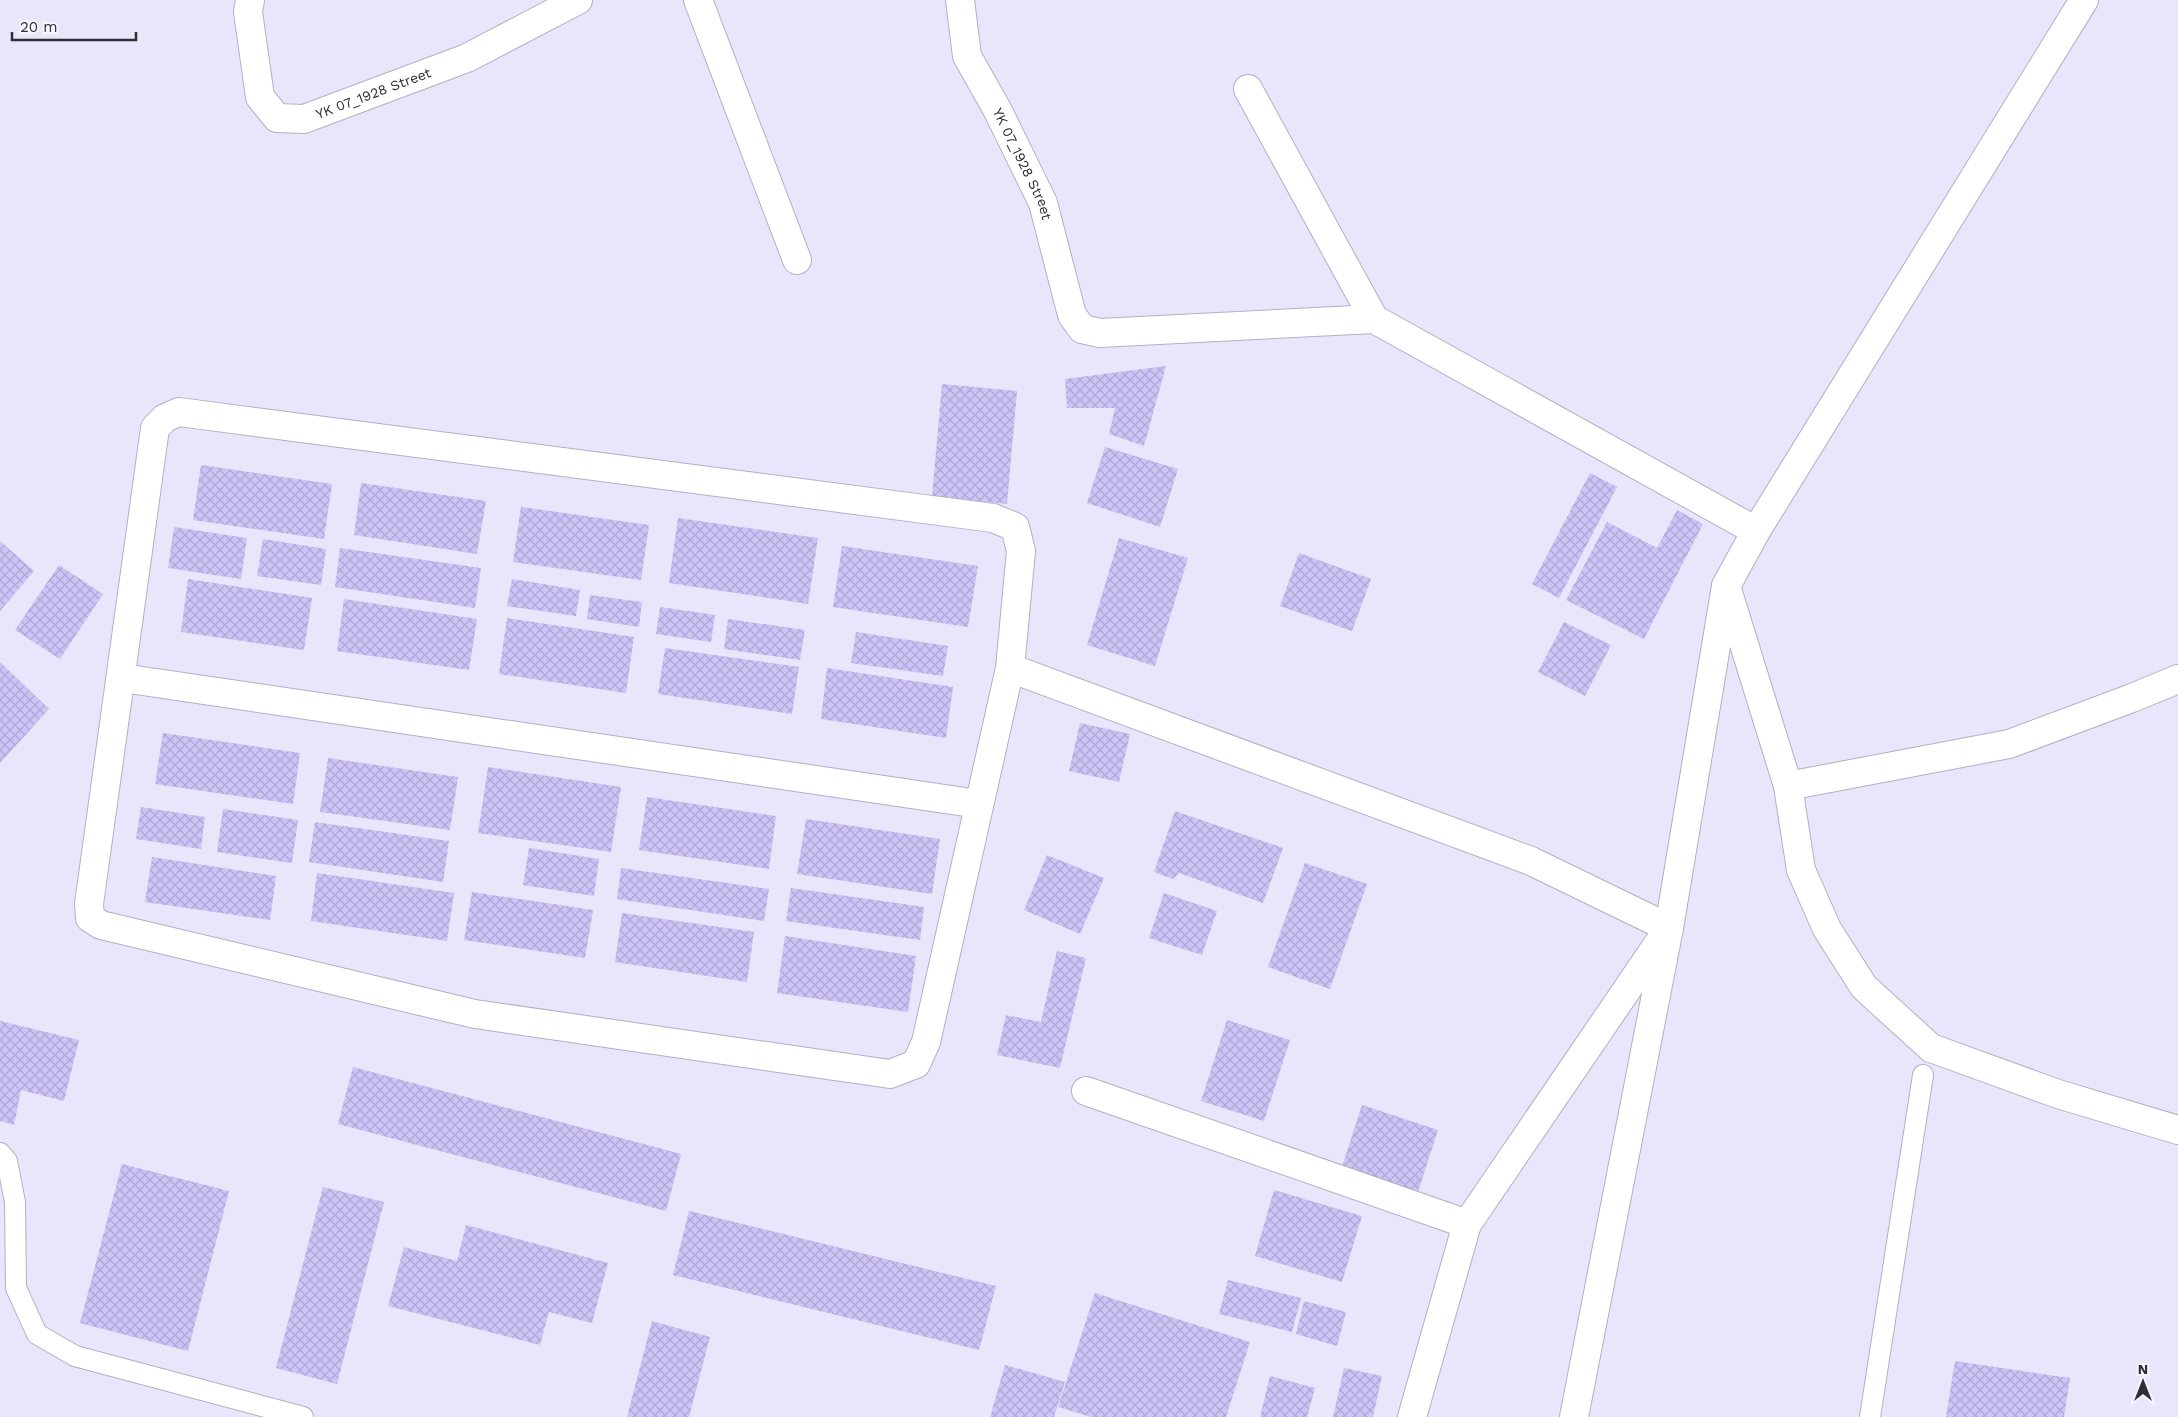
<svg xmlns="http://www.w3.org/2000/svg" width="2178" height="1417" viewBox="0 0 2178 1417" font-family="'Work Sans',sans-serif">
  <defs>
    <pattern id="building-cross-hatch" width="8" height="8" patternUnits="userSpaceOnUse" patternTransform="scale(1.25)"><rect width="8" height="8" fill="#cdc3f6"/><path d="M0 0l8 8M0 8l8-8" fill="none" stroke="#b0a8d4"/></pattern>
  </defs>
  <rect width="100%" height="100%" fill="#e9e5fa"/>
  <g fill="url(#building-cross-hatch)">
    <polygon points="1166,366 1144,446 1109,434 1115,408 1067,408 1065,379"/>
    <polygon points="942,384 1017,391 1007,504 932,497"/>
    <polygon points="1105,447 1178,469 1160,527 1087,503"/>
    <polygon points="201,465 332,484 324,539 193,520"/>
    <polygon points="1590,473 1617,487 1559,598 1532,584"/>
    <polygon points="361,483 486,501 477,554 354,535"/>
    <polygon points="521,507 649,525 641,580 513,562"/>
    <polygon points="1677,510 1703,524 1644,639 1566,600 1607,522 1657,548"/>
    <polygon points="678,518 818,538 808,604 669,583"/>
    <polygon points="174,527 247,538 241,579 168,568"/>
    <polygon points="1119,538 1188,558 1155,666 1087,645"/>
    <polygon points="263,539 326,549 321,585 257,576"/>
    <polygon points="0,541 34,571 0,611"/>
    <polygon points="842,546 978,566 968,627 833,607"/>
    <polygon points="340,548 481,568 475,608 335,587"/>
    <polygon points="1299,553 1371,579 1352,631 1280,606"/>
    <polygon points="59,565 103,594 60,659 15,630"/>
    <polygon points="188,579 312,598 304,650 181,632"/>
    <polygon points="512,579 580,590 576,616 507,606"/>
    <polygon points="590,595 642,602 639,627 587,619"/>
    <polygon points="344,599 477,619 469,670 337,651"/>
    <polygon points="660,607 715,615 711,642 656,634"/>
    <polygon points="507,618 634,637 626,693 499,674"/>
    <polygon points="728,619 805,630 800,660 724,649"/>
    <polygon points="1564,622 1611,645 1585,696 1538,672"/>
    <polygon points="856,632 948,646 943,676 851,663"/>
    <polygon points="665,648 799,667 792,714 658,694"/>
    <polygon points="0,662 49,709 0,763"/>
    <polygon points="827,668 953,687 946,738 821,719"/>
    <polygon points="1080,723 1130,734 1119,782 1069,771"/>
    <polygon points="163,733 300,753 293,804 155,784"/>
    <polygon points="328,758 458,777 450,830 320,812"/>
    <polygon points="488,767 621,787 611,852 478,833"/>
    <polygon points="647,797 776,816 769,869 639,850"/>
    <polygon points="141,807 205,817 201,849 136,839"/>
    <polygon points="223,809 298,820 292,863 217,852"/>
    <polygon points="1175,811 1283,848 1263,903 1179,873 1173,879 1154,872"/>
    <polygon points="806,819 940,839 932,894 797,874"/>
    <polygon points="315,822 449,841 443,882 309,862"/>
    <polygon points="529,848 599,859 594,896 523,885"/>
    <polygon points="1047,855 1104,878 1080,934 1024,910"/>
    <polygon points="152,857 276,876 270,920 145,902"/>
    <polygon points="1305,863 1367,884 1330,989 1268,967"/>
    <polygon points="621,868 769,889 764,921 617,899"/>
    <polygon points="317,873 454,893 447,941 311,921"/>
    <polygon points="791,888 924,907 920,940 786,921"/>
    <polygon points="472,892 593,910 585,958 464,940"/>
    <polygon points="1164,893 1217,911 1202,955 1149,938"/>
    <polygon points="622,913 754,932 747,982 615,962"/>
    <polygon points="785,936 916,956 908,1012 777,993"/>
    <polygon points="1057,951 1086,958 1060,1068 997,1055 1006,1015 1041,1022"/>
    <polygon points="1227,1020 1290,1040 1264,1121 1201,1101"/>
    <polygon points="0,1021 79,1040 64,1101 21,1090 14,1125 0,1121"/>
    <polygon points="353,1067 681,1154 666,1211 338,1124"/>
    <polygon points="1362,1105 1438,1130 1415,1201 1339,1176"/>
    <polygon points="122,1164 229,1191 188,1351 80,1323"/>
    <polygon points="323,1187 384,1202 337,1384 276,1368"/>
    <polygon points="1274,1190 1362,1216 1342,1282 1255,1256"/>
    <polygon points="689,1211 996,1286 979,1350 673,1275"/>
    <polygon points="466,1225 608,1263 592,1323 549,1312 540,1345 388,1306 404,1247 457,1261"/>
    <polygon points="1228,1280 1301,1298 1292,1332 1219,1314"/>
    <polygon points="1095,1293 1250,1342 1226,1417 1091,1417 1058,1407"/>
    <polygon points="1304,1301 1346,1312 1337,1346 1296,1334"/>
    <polygon points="652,1321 710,1337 689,1417 627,1417"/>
    <polygon points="1955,1361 2070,1378 2064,1417 1946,1417"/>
    <polygon points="1005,1365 1065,1382 1054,1417 990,1417"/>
    <polygon points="1344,1368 1382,1376 1373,1417 1333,1417"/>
    <polygon points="1270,1376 1315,1388 1307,1417 1260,1417"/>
  </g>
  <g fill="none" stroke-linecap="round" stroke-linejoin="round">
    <g stroke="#b3afc4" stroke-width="22">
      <g id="service">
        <polyline points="0,1153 7,1161 15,1202 16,1288 37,1334 75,1356 303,1417"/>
        <polyline points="1870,1417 1923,1075"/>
      </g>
    </g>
    <g stroke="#b3afc4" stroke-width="30">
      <g id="minor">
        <path id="s1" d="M250,0L248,12L260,97L277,118L304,119L467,58L578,0"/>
        <polyline points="698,0 797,260"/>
        <path id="s2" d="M960,0L967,56L998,111L1043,203L1072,315L1082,329L1100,333L1374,319L1756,531"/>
        <polyline points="1248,89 1374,319"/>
        <polyline points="1726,586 1788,786 2009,744 2132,698 2178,679"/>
        <polyline points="1010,668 926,1042 916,1064 890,1074 475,1014 101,925 90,918 89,904 155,428 165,418 179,412 993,518 1015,527 1021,551 1010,668 1531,861 1669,928 1467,1224 1412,1417"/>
        <polyline points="122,678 979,804"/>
        <polyline points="1788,786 1801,870 1827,929 1864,987 1931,1048 2058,1094 2178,1130"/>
        <polyline points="1086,1091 1467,1224"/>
      </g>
    </g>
    <g stroke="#b3afc4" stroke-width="30">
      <polyline id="tertiary" points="1574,1417 1669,928 1726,586 1756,531 2084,0"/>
    </g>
    <use href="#service" stroke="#fff" stroke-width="20"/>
    <use href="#minor" stroke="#fff" stroke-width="28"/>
    <use href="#tertiary" stroke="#fff" stroke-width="28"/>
  </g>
  <g text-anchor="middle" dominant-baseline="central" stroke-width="4" stroke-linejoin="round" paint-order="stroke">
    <g font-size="14" fill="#2f2d35" stroke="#f6f4fd">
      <text stroke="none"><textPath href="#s1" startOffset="226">YK 07_1928 Street</textPath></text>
      <text stroke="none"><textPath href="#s2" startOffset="178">YK 07_1928 Street</textPath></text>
    </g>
  </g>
  <g transform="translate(2143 1382)" stroke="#f6f4fd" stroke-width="4" paint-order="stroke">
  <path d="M0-4L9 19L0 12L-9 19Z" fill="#2f2d35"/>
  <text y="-8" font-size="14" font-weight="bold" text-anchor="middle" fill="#2f2d35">N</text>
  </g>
  <path d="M12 32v8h124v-8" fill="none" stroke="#2f2d35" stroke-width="2.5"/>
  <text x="20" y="32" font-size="15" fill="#2f2d35" stroke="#f6f4fd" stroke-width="4" paint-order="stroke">20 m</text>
</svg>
